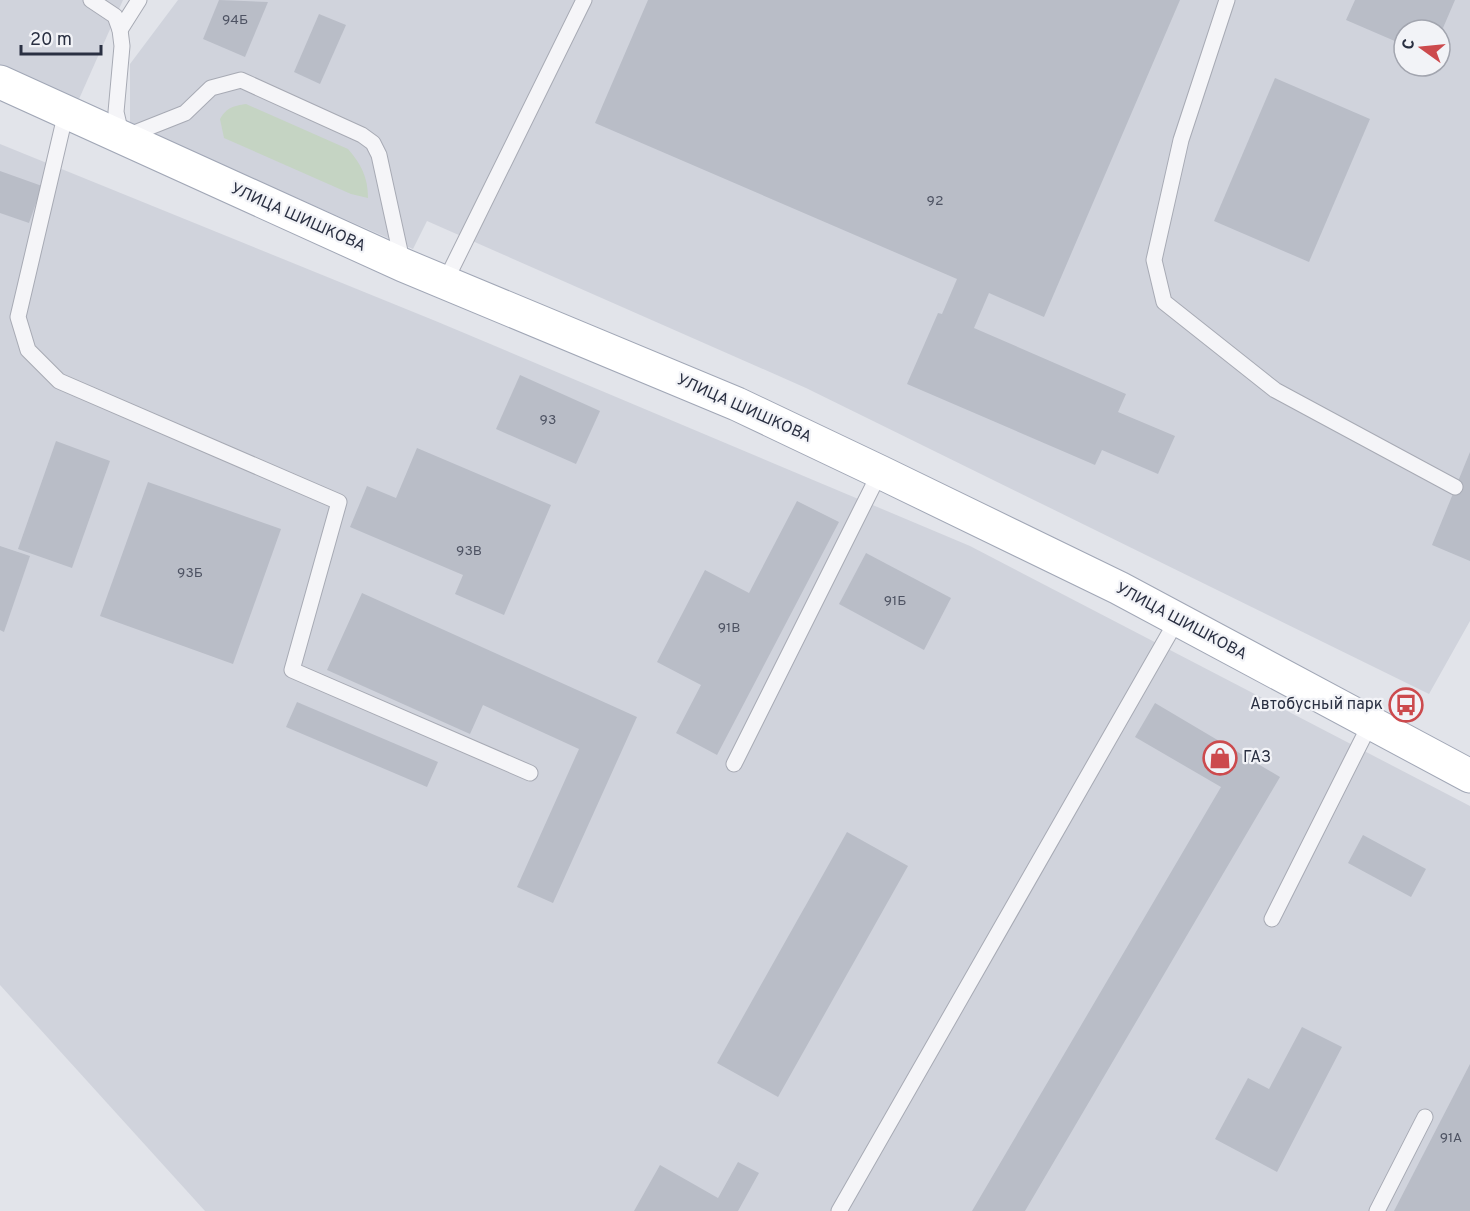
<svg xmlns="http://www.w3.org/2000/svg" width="1470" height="1211" viewBox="0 0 1470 1211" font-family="Overpass,sans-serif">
  <rect width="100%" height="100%" fill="#e2e4ea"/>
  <g fill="#d0d3dc" fill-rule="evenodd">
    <polygon points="0,0 123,0 79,99 0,65"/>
    <path d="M178,0H1470V621L1429,694L806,388L427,221L413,249L130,125V64ZM1404,30H1440V66H1404Z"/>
    <polygon points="0,144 438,322 970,546 1470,806 1470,1211 205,1211 0,985"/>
  </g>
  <path fill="#c5d4c3" d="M246,104L348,149C361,164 368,177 368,198L351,194L224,138L220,119C227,107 234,106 246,104Z"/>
  <g fill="#b9bdc7">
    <polygon points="219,0 268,2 245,57 203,39"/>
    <polygon points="648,0 1180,0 1044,317 989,293 974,328 1126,394 1118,412 1175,436 1158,474 1102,450 1095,465 907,384 938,313 942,314 957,279 595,123"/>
    <polygon points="1355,0 1455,0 1440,35 1440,30 1404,30 1404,45 1346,20"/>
    <polygon points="319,14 346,25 320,84 294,72"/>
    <polygon points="1275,78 1370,119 1309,262 1214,221"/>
    <polygon points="0,171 42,186 29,223 0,213"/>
    <polygon points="520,375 600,411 576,464 496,429"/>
    <polygon points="56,441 110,461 72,568 18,549"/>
    <polygon points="417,448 551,505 504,615 455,594 463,575 350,527 367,486 396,498"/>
    <polygon points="1470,452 1470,561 1432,545"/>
    <polygon points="148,482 281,529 233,664 100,616"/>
    <polygon points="797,501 839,522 717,755 676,733 701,685 657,662 705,570 749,593"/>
    <polygon points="0,546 30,556 4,632 0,630"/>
    <polygon points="866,553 951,598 924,650 839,604"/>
    <polygon points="362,593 637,717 553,903 517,887 579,749 483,705 470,734 327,670"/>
    <polygon points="297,702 438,762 427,787 286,727"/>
    <polygon points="1155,703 1280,777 1025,1211 972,1211 1221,787 1135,737"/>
    <polygon points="847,832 908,866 778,1097 717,1063"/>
    <polygon points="1363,835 1426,869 1411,897 1348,863"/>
    <polygon points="1302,1027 1342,1047 1277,1172 1215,1139 1248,1078 1269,1089"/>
    <polygon points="1470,1064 1470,1211 1394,1211"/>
    <polygon points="738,1162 759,1173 738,1211 634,1211 660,1165 718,1198"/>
  </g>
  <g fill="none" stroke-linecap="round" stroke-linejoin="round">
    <g stroke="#a7aab4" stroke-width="17">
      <g id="service">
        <polyline points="91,0 115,16 120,30 122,46 116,112 122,138 185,113 211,88 241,80 362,135 373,143 379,155 403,265"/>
        <polyline points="1227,0 1181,140 1154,260 1164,302 1275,390 1455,487"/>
        <polyline points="120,30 139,0"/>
        <polyline points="66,112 18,317 28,350 59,381 339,502 292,670 530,773"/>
        <polyline points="445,282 584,0"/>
        <polyline points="734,764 880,472"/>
        <polyline points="1272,919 1370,724"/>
        <polyline points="839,1211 1177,620"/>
        <polyline points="1377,1211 1425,1117"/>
      </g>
    </g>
    <g stroke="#a1a7b6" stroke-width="35">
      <polyline id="primary" points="0,82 403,265 737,404 880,472 1119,588 1470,776"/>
    </g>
    <use href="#service" stroke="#f5f5f8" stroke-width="15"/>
    <use href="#primary" stroke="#fff" stroke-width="33"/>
  </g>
  <defs>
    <g id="bus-ring" transform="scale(1.725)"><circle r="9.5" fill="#f2f3f7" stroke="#cc4a4d" stroke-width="1.5"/><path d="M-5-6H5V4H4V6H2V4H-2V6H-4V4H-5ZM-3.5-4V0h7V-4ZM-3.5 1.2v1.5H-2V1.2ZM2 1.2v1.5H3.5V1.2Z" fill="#cc4a4d"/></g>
    <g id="shop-ring" transform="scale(1.725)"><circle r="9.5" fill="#f2f3f7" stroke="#cc4a4d" stroke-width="1.5"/><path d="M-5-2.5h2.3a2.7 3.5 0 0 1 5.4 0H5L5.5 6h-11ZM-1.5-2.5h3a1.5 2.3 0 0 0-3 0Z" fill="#cc4a4d"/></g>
  </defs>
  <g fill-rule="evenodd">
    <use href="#bus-ring" x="1406" y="705"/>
    <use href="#shop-ring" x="1220" y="758"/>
  </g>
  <g text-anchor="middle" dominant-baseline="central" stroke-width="4.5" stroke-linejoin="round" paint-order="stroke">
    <g font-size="14" fill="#4e5363">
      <text x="235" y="20">94Б</text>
      <text x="935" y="201">92</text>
      <text x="548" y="420">93</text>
      <text x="469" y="551">93В</text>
      <text x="190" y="573">93Б</text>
      <text x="895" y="601">91Б</text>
      <text x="729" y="628">91В</text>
      <text x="1451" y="1138">91А</text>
    </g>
    <g font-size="16" fill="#2a3042" stroke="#f2f3f7">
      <text transform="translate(298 218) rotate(24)">УЛИЦА ШИШКОВА</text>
      <text transform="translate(744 409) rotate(24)">УЛИЦА ШИШКОВА</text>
      <text transform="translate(1181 622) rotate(28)">УЛИЦА ШИШКОВА</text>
    </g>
    <g font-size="16" fill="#2a3042" stroke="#f2f3f7" text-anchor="end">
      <text x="1383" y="705">Автобусный парк</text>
      <text x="1243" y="758" text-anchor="start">ГАЗ</text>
    </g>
  </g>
  <g transform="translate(1422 48) rotate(285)"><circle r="28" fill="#f2f3f7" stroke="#a2a5af" stroke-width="1.5"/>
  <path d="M0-4.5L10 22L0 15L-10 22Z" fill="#cc4a4d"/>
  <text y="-9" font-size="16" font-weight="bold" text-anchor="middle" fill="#2a3042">С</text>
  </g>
  <path d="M21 45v9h80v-9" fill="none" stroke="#2a3042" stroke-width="3"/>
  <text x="30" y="45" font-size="18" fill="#2a3042" stroke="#f2f3f7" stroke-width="4.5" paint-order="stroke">20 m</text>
</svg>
